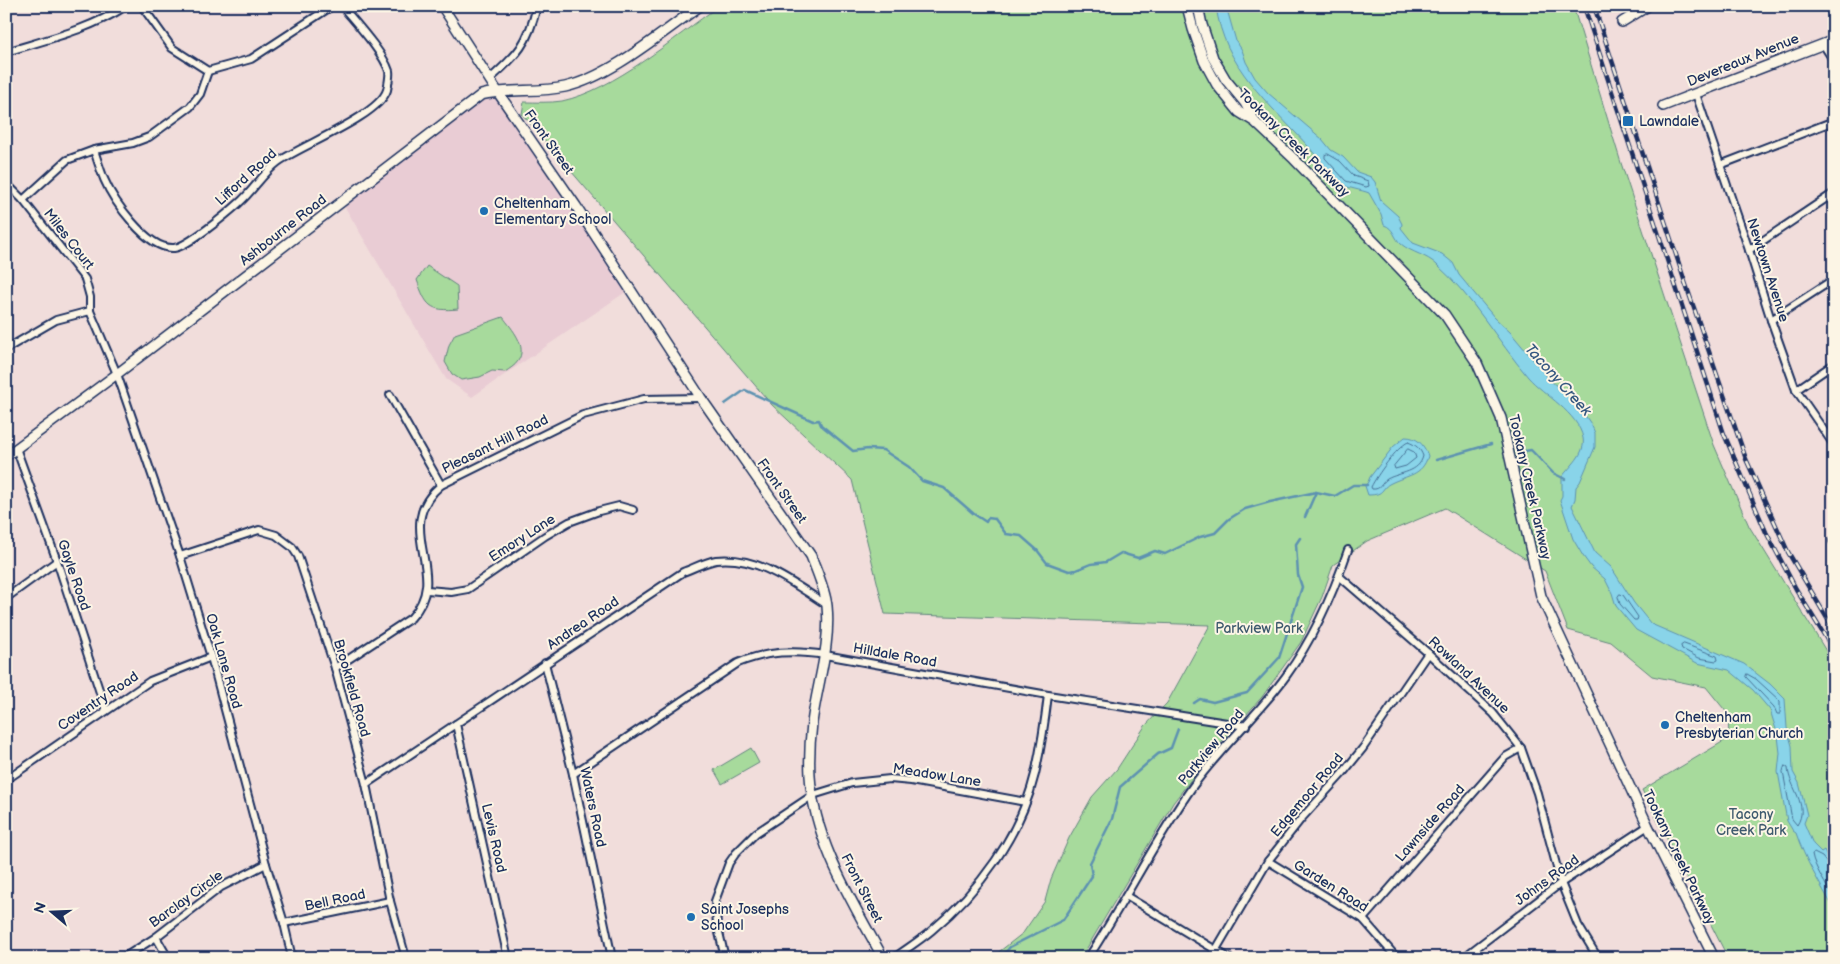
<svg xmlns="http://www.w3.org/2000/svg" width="1840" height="964" viewBox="0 0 1840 964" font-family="'Balsamiq Sans',sans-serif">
  <rect width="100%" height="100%" fill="#f1dddb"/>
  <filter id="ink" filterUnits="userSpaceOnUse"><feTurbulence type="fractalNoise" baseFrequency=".02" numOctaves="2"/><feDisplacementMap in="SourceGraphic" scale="10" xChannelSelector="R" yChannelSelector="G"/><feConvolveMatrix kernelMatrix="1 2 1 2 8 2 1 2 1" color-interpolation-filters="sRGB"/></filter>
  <g filter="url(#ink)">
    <polygon fill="#e9ccd4" points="497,91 630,289 472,397 446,379 342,202 467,105"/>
    <g fill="#a7da9c" stroke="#61847d">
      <path d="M719,6H1573L1621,163L1714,445L1749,526L1834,664V958H1728L1642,790L1729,738L1728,714L1706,687L1652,676L1611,642L1568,630L1545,571L1445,508L1367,541L1333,565L1322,597L1301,642L1262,697L1209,756L1173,803L1081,958H991L1023,933L1045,901L1051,879L1069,838L1092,797L1117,769L1145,726L1167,703L1210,625L885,614L852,480L772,405L522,114L524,102C536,102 550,103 562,101C614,90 675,37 719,6Z"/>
      <path d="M427,266L457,286L458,309C429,312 426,305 417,280Z"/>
      <path d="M503,317C512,329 528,346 518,361C515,366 509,369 505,372L492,371L480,377L461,380L452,374L445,362L449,345L455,334Z"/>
      <polygon points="751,748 759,763 722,784 714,770"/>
    </g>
    <g fill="#89d4e9" stroke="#5d92b1">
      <path d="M1216,6H1226L1236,41L1242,50L1246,62L1255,78L1268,93L1322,139L1331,150L1343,157L1357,172L1371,177L1375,182L1381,201L1398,216L1402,224L1401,228L1413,243L1442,254L1453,263L1459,275L1494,317L1511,333L1551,381L1559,388L1568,393L1577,404L1591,424L1595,433V447L1580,482L1576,487L1575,499L1572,506L1595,553L1611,567L1634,603L1651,624L1744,664L1770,684L1785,699L1787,728L1792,746L1793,772L1799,783L1807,815L1804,823L1813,844L1821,852L1824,850L1829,860L1834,864V909C1820,884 1805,860 1796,833L1793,831L1787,821L1778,772L1780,753L1778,736L1770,710L1753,690L1729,670L1697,663L1636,630L1616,606L1612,593L1605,579L1591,567L1583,556L1573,539L1560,500L1562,496V477C1570,466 1586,454 1583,438C1578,413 1544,395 1528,377C1497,340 1473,297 1437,265C1427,255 1412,253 1401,244C1394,238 1394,228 1384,225L1381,214L1369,193C1362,190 1347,188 1343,185C1333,179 1316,155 1307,145C1268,102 1224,67 1216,6Z"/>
      <path d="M1405,437C1417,437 1424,444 1428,456C1422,476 1407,475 1391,483C1380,488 1386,495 1368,495L1365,486L1368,482L1370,477L1393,447Z"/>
    </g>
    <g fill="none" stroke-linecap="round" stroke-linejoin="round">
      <g stroke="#477196" stroke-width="1">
        <polygon points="1328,154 1340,161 1354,176 1368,181 1369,186 1366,187 1346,181 1325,158 1325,155"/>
        <path d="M1408,442C1416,445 1420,448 1423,456C1419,473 1400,472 1387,479C1381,483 1381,490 1372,489L1371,487C1377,475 1396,448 1408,442Z"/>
        <polygon points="1408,449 1414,452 1416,458 1406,466 1395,469 1394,466"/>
        <polygon points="1620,594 1623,595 1638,617 1637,620 1634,620 1620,604 1618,597"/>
        <polygon points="1684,644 1717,656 1718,660 1716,661 1699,658 1682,649 1681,646"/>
        <polygon points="1747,674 1756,679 1780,701 1780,714 1777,714 1774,707 1746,677"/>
        <path d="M1785,766L1788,768C1789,787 1810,805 1797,825L1792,819L1783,772Z"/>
        <path d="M1834,867L1829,866L1822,857L1814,853L1812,854C1814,867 1827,886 1834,899"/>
      </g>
      <g stroke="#5d92b1" stroke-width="2.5">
        <polyline points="725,404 745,390 813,421 819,420 821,425 853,451 868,449 883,450 909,467 922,481 944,488 974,514 986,522 988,518 995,519 1006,534 1021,536 1037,550 1047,563 1069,571 1076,570 1091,564 1106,562 1121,553 1138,558 1155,551 1165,554 1200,537 1215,533 1229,519 1245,509 1270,502 1316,492"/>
        <polyline points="1525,451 1531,450 1553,473 1565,479"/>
        <polyline points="1436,460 1491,444"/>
        <polyline points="1305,517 1316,492 1335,496 1353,485 1367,485"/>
        <polyline points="1194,703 1200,699 1213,702 1247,693 1279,658 1302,587 1298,575 1296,544 1300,538"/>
        <polyline points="1001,958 1010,947 1063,920 1092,876 1090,863 1112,819 1120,787 1158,754 1171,748 1178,729"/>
      </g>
      <g stroke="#1b2f5e" stroke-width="10">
        <g id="street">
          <polyline points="142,6 172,48 208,71 251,59 332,6"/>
          <polyline points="1823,44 1834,61"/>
          <path d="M6,52C48,39 89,30 126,6"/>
          <path d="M490,79C518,54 528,44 537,6"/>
          <polyline points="1696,94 1749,250 1771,320 1796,390 1834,445"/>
          <path d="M94,150C97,159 100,169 104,179C113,200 147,250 174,248C187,247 228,213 239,203C253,191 263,173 278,162C302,145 379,116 387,90C388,85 390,75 389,71C383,52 355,22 342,6"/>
          <polyline points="1720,165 1834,121"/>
          <polyline points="6,183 23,200 85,279 90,297 90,311 117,374 180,556 211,657 266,864 284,923 292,958"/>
          <polyline points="23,200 67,160 94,150 133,143 149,137 190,107 200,94 208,71"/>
          <polyline points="1749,250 1834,193"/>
          <polyline points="1771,320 1834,279"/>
          <polyline points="6,349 56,320 90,311"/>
          <polyline points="1796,390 1834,364"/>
          <polyline points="390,395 441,485"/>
          <polyline points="16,448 57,561 106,711"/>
          <polyline points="1833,541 1834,541"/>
          <polyline points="180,556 259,530 276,535 292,547 298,556 335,668 366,784 390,901 406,958"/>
          <polyline points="1339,576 1428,653 1493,713 1521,748 1537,793 1561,883 1578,925 1598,958"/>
          <polyline points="427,590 451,592 468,589 545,536 569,522 599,511 619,506 633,510"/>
          <polyline points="6,598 57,561"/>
          <polyline points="545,663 573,774 612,958"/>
          <path d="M335,668L411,618C453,573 390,528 441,485L583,415L644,399L701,398"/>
          <polyline points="456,724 508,958"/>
          <path d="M573,774L738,663C767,651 794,650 825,655L1048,695L1246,726"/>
          <polyline points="6,780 150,681 211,657"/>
          <path d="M366,784L683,572C694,568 705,562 716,560C758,555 794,584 827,605"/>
          <polyline points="1268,861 1363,919 1397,958"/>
          <polyline points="1126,896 1229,958"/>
          <polyline points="1363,919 1505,757 1521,748"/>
          <polyline points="284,923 390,901"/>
          <polyline points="156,937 168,958"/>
          <polyline points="123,958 156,937 221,887 266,864"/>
          <polyline points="725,958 717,924 715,901 729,863 736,853 756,833 813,795 852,783 890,779 911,781 1026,802"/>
          <path d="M894,958C906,949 919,941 931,931C979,891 1020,836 1035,774C1041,748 1045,721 1048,695"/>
          <path d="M1088,958C1125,902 1154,841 1193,786C1221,747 1258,715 1286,676C1313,639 1333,594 1348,550"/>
          <polyline points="1211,958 1268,861 1301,819 1342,774 1363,748 1428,653"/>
          <polyline points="1463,958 1561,883 1648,826"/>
        </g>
      </g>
      <g stroke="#1b2f5e" stroke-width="12">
        <g id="secondary">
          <path d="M442,6L497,91L576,206L701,398L811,556C817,572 825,589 827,606C831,646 817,684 812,723C810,740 809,758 810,776C814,842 852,901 883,958"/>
          <polyline points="1187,6 1193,29 1204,61 1217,85 1239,112 1255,122 1294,159 1445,315 1477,363 1501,418 1541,596 1648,826 1714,958"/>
          <polyline points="1198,6 1202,25 1213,58 1226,80 1245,103 1254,120"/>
          <polyline points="1622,22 1648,6"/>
          <polyline points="1663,106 1834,40"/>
          <path d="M6,456L117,374L481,95C508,88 537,93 565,87C610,77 661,33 700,6"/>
        </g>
      </g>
      <use href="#street" stroke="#fcf5e5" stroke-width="6"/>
      <use href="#secondary" stroke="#fcf5e5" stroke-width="9"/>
      <g stroke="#1b2f5e" stroke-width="4.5">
        <g id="rail">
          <polyline points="1584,6 1724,434 1766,532 1796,589 1834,651"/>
          <polyline points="1594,6 1685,282 1746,459 1788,552 1834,630"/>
        </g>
      </g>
      <use href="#rail" stroke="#fcf5e5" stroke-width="2.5" stroke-dasharray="8" stroke-linecap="butt"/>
    </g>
  </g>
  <g fill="#1f6fb2" stroke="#fcf5e5" stroke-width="2">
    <rect x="1622" y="115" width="12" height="12" rx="2.5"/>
    <circle cx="484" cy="211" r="5"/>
    <circle cx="1665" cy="725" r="5"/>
    <circle cx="691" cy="917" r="5"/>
  </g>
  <g text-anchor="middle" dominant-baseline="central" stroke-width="4" stroke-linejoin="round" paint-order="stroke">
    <g font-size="14" fill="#1b2f5e" stroke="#fcf5e5">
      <text transform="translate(1743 60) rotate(-22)">Devereaux Avenue</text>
      <text transform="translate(549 142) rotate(55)">Front Street</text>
      <text transform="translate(1294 143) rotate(44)">Tookany Creek Parkway</text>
      <text transform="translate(246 177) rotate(-42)">Lifford Road</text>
      <text transform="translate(283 230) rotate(-38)">Ashbourne Road</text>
      <text transform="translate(69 239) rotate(52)">Miles Court</text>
      <text transform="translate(1768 270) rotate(72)">Newtown Avenue</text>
      <text transform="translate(495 444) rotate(-26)">Pleasant Hill Road</text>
      <text transform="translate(1530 487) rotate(77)">Tookany Creek Parkway</text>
      <text transform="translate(782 491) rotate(55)">Front Street</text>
      <text transform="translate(522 538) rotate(-33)">Emory Lane</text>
      <text transform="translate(74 575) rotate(71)">Gayle Road</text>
      <text transform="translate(583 623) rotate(-34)">Andrea Road</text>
      <text transform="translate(895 655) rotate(10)">Hilldale Road</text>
      <text transform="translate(224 661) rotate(74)">Oak Lane Road</text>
      <text transform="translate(1469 675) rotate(43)">Rowland Avenue</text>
      <text transform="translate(352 688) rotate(74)">Brookfield Road</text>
      <text transform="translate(98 701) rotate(-34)">Coventry Road</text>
      <text transform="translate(1211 747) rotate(-50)">Parkview Road</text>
      <text transform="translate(937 775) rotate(9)">Meadow Lane</text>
      <text transform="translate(1307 795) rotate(-50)">Edgemoor Road</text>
      <text transform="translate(593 807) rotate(78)">Waters Road</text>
      <text transform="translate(1430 823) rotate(-49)">Lawnside Road</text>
      <text transform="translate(494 838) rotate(77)">Levis Road</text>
      <text transform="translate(1679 857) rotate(64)">Tookany Creek Parkway</text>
      <text transform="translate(1547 880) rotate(-36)">Johns Road</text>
      <text transform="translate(1331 886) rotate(32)">Garden Road</text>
      <text transform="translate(862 888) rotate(63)">Front Street</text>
      <text transform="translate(186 899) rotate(-36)">Barclay Circle</text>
      <text transform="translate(335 900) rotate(-12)">Bell Road</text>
    </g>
    <g font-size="14" fill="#1b2f5e" stroke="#fcf5e5" text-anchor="start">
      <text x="1639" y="121">Lawndale</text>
      <text x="494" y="203">Cheltenham<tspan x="494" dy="16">Elementary School</tspan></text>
      <text x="1675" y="717">Cheltenham<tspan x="1675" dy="16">Presbyterian Church</tspan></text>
      <text x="701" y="909">Saint Josephs<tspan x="701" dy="16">School</tspan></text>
    </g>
    <g font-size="14" fill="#3e5a6e" stroke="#fcf5e5">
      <text x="1259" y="628">Parkview Park</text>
      <text x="1751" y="814">Tacony<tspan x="1751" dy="16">Creek Park</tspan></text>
    </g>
    <g font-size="15" font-style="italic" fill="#365881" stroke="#fcf5e5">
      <text transform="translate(1558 380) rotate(48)">Tacony Creek</text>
    </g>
  </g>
  <rect width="1840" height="964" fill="none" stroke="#fcf5e5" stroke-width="25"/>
  <rect x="12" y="12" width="1815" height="939" fill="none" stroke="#1b2f5e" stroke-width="2" filter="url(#ink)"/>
  <g transform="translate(52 912) rotate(289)" stroke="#fcf5e5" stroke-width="4" paint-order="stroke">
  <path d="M0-4L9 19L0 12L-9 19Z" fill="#1b2f5e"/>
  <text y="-8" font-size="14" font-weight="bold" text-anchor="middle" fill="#1b2f5e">N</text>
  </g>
</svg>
